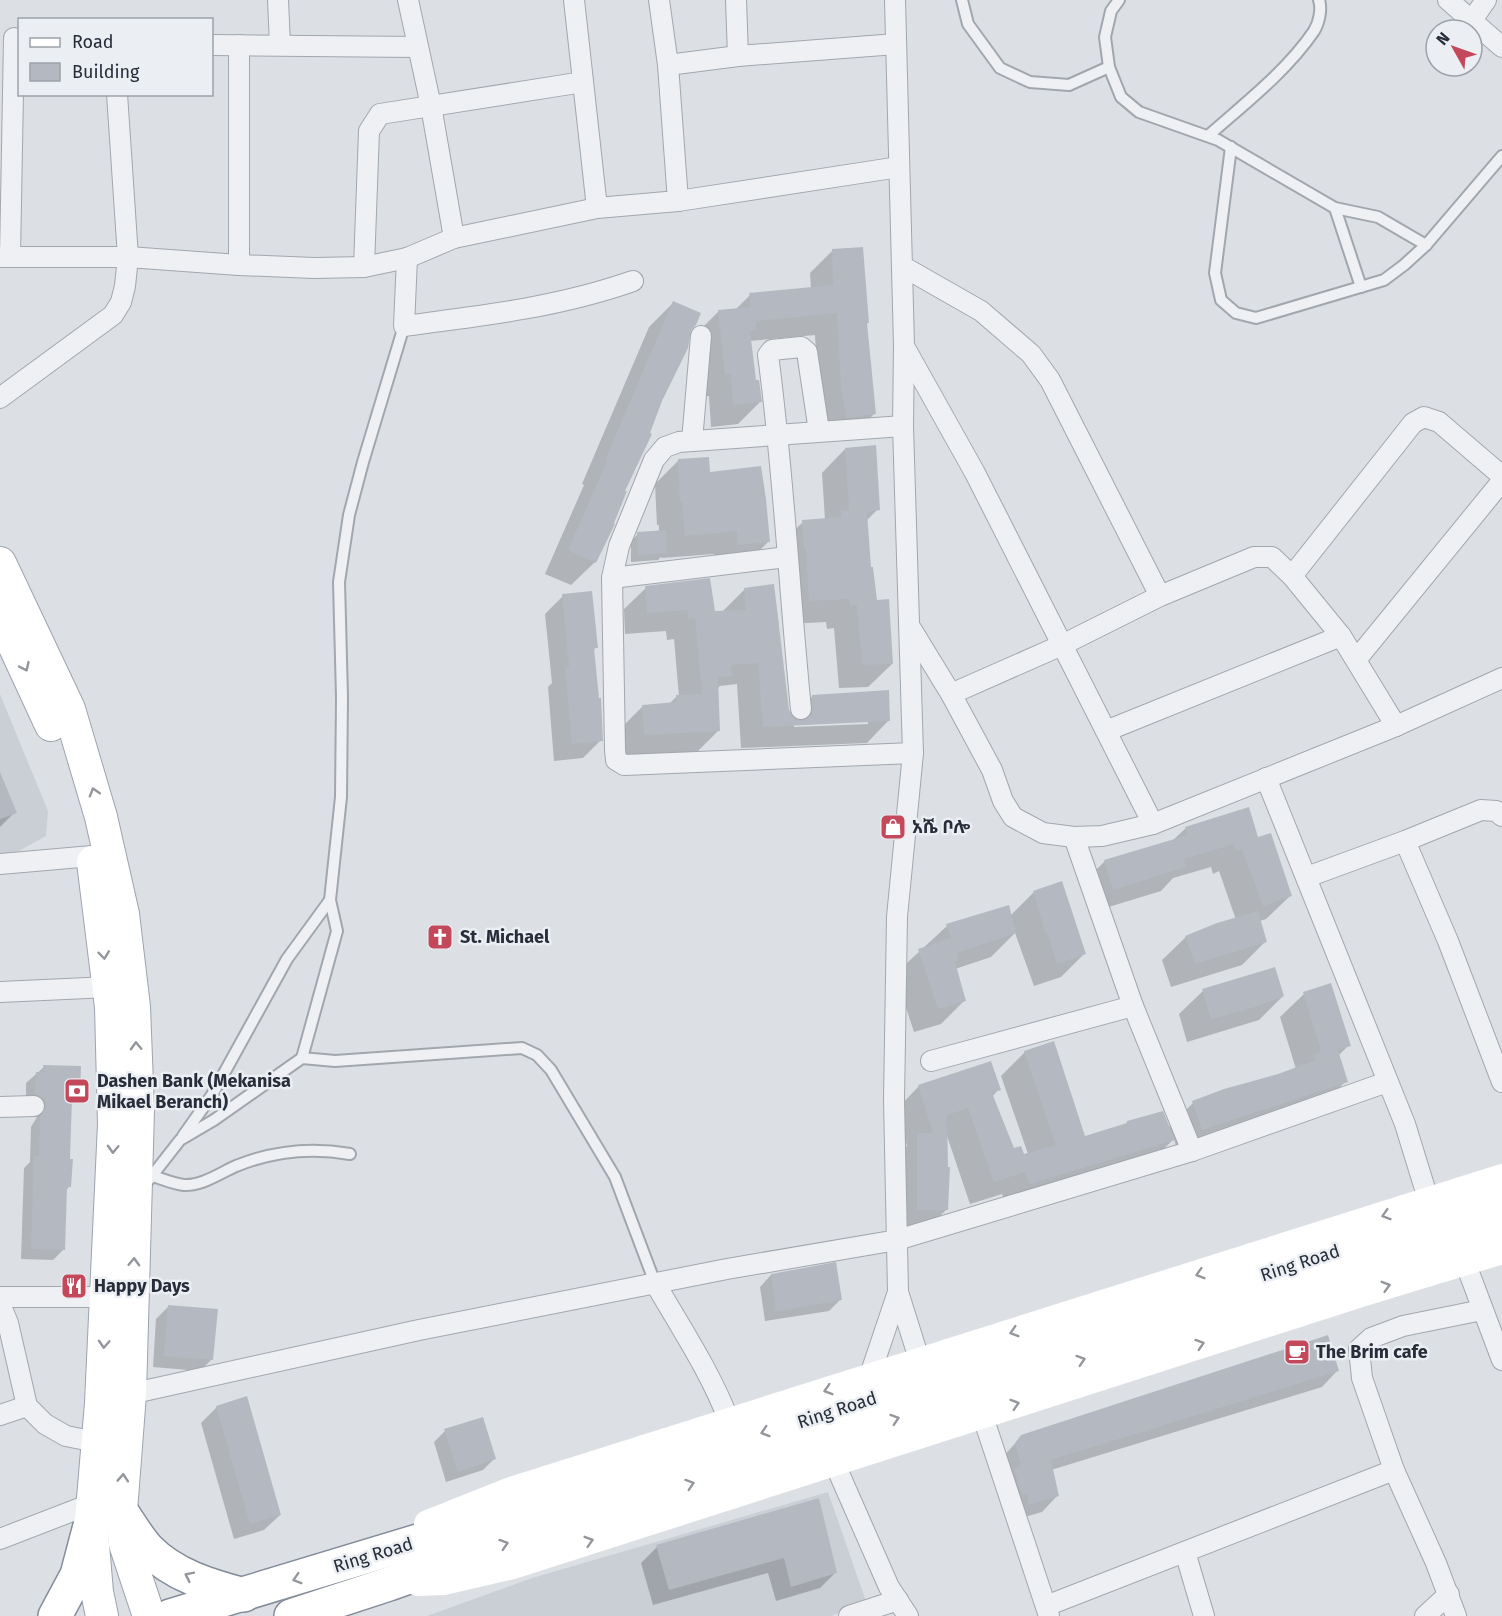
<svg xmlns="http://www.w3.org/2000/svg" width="1502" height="1616" viewBox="0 0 1502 1616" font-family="'Fira Sans','Noto Sans Ethiopic',sans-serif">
  <rect width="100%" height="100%" fill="#dce0e5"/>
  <g fill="#cacfd6">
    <polygon points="0,694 48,811 46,836 15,853 0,854"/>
    <polygon points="828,1492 867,1604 831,1616 427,1616 532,1578"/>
  </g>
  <g fill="#0003" fill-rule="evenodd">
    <polygon points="832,251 867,323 866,324 874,414 852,436 824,439 819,407 815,335 749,341 754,382 760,402 738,424 711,427 709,396 703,396 696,334 718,312 735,310 750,295 811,288 810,273"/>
    <polygon points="673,303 689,329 595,562 571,585 545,574 584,485 582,484 649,327"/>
    <polygon points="845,449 878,509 866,521 870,569 876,602 892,664 868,687 839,688 834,628 827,629 826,622 786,624 779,545 803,522 825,520 822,473"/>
    <polygon points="679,460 709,473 768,542 744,566 715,568 714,554 662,558 661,557 658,560 631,562 631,541 638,534 659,532 659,525 657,525 655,484"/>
    <path d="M773,586L778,618L783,678L788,710L791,718L812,697L888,721L867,743L741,748L737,684L720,686L717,689L719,730L697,752L622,756L621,728L643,706L669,704L676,697H679L674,639L667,640L666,631L625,634L624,609L646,588L714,613L723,611L745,589ZM868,721V724L794,727V724Z"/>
    <polygon points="563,596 596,647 593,651 601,740 583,758 554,761 548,687 552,683 545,614"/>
    <polygon points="0,773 15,812 0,827"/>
    <polygon points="1186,828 1257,839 1290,896 1266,919 1260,921 1266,941 1242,965 1171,987 1162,960 1186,937 1236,920 1219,871 1213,874 1211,867 1173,878 1161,891 1089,913 1081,885 1105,861 1172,841"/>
    <polygon points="1034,892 1085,953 1061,977 1034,986 1015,933 991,957 955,969 965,1000 941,1024 914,1032 895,974 947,926 1010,916"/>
    <polygon points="1203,991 1283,996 1259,1020 1187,1042 1179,1014"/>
    <polygon points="1304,994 1349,1045 1338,1056 1346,1081 1322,1105 1178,1153 1174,1139 1149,1163 1006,1207 1002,1194 970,1204 947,1136 947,1209 923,1233 894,1233 894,1158 907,1146 896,1110 919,1086 999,1089 992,1097 1013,1150 1023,1156 1028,1154 1001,1076 1025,1052 1084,1138 1125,1125 1127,1122 1168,1128 1193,1103 1296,1069 1280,1017"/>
    <polygon points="44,1067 79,1098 70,1106 68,1160 70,1186 66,1190 63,1250 53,1260 21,1259 24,1168 30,1162 31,1127 37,1117 34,1109 26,1104 26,1083"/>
    <polygon points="771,1275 840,1300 829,1311 765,1321 760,1287"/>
    <polygon points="168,1307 212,1359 200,1371 153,1367 156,1319"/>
    <polygon points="1337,1371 1322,1387 1051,1470 1057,1496 1042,1512 1014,1520 1000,1460 1022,1436"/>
    <polygon points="217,1407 280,1515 264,1530 234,1539 201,1423"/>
    <polygon points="445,1431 494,1459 483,1470 446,1482 434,1442"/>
    <polygon points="818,1500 835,1573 820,1588 776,1601 768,1573 653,1605 641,1563 657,1547"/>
  </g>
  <g fill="#b4b9c1">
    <polygon points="863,247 869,323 867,323 876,414 846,418 841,384 837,313 756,321 756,330 750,331 756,380 759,380 762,402 733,405 731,374 725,375 718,310 751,307 749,293 833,285 832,249"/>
    <polygon points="673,301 701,313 696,325 691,330 688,348 662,401 650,433 652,434 625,491 627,491 614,523 615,524 596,563 568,550 607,461 605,460"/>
    <polygon points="876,445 880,510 867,512 871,567 873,567 877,600 889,599 893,664 862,665 857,605 850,606 849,599 809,601 806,549 804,549 802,520 841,517 841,510 849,510 845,448"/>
    <polygon points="709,457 710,472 761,466 766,499 770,542 738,545 737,531 685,536 682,502 680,502 678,459"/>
    <polygon points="666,530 667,553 638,555 637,532"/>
    <polygon points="710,578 715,611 746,610 744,588 774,584 789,710 796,720 803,721 812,714 812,695 889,690 890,721 763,727 758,663 731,665 732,676 718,677 720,731 644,735 642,705 676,702 676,695 702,694 695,618 688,619 688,610 647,613 645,586"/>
    <polygon points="592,591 598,648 594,648 599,698 601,698 603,741 572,744 565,668 569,667 562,594"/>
    <polygon points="0,772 17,813 0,819"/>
    <polygon points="1249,807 1258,837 1271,833 1292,896 1263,906 1242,849 1236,851 1234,844 1184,859 1186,867 1113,890 1104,860 1188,835 1185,827"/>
    <polygon points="1062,881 1086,954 1057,964 1047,932 1045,932 1033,891"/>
    <polygon points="1009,905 1016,933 957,953 959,960 955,962 966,1001 938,1009 918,949 951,938 946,924"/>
    <polygon points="1258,911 1267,942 1195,964 1185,936 1217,923"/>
    <polygon points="1275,967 1284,996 1252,1008 1211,1019 1202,989"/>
    <polygon points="1331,983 1351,1046 1338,1050 1348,1082 1202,1130 1192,1101 1224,1089 1278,1074 1316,1060 1314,1055 1321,1051 1303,992"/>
    <polygon points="1054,1041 1085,1136 1127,1123 1127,1121 1163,1111 1175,1140 1030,1184 1025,1172 994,1182 968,1108 947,1115 948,1167 950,1167 948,1210 917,1210 917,1133 933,1133 918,1085 991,1061 1001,1090 992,1093 1014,1148 1021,1146 1024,1154 1056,1145 1024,1051"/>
    <polygon points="43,1065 81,1066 80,1098 72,1098 70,1159 73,1159 71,1187 67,1187 65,1250 31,1249 34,1156 39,1156 40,1116 46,1106 44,1099 35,1094 36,1072 44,1072"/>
    <polygon points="836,1262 842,1300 776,1311 771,1274"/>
    <polygon points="168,1305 218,1309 213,1360 164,1356"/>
    <polygon points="1328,1335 1339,1371 1051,1460 1059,1496 1029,1505 1027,1494 1022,1495 1014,1469 1021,1466 1015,1443 1021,1435"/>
    <polygon points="247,1396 281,1515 250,1524 216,1406"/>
    <polygon points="483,1417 496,1459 458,1472 444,1429"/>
    <polygon points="819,1498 837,1573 791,1587 784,1558 669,1590 656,1545"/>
  </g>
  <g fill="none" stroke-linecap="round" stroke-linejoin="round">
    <g stroke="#a2a7ae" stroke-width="14">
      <g id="lane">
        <polyline points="962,0 968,24 1000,68 1030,82 1069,85 1109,67"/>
        <polyline points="1119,0 1111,11 1105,37 1109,67 1121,97 1139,112 1218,140 1335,208 1378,217 1426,245"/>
        <path d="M1208,136C1244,104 1286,72 1314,31C1319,23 1322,9 1319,0"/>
        <polyline points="1231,147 1215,273 1221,300 1236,313 1256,318 1384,280 1404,265 1426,245 1502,156"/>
        <polyline points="1335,208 1361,287"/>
        <polyline points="302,1058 337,931 330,900 341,797 342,697 339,582 349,515 363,462 404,326"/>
        <polyline points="183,1136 212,1095 287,959 330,900"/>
        <path d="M153,1176C162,1179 174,1184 184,1185C202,1186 220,1173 236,1166C273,1151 311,1147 350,1154"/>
        <polyline points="144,1186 180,1140 214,1120 302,1058 335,1061 522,1048 537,1055 551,1070 615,1177 655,1283"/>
      </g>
    </g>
    <g stroke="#a2a7ae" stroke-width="22">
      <g id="street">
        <polyline points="278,0 280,45"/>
        <polyline points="408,0 431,106 454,238"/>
        <polyline points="574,0 597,208"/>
        <polyline points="659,0 668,65 678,201"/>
        <polyline points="736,0 738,56"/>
        <polyline points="895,0 904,345 903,426 913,753 897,917 894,1100 898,1292 920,1362"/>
        <polyline points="1448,0 1502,47"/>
        <polyline points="1472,20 1486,0"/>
        <polyline points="212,45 417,47"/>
        <polyline points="668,65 738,56 896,44"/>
        <polyline points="0,257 128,257 239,265 314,268 364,267 407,258 454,238 597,208 678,201 899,167"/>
        <polyline points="10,257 14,38"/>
        <path d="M407,258L404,326C482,316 559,307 633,281"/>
        <polyline points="239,265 239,45"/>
        <polyline points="902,266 981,311 1031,354 1050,380 1160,596"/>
        <polyline points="364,267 369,131 380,114 583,82"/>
        <polyline points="905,348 975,473 1153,824"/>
        <polyline points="0,398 113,315 121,302 125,286 128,257 117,94"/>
        <polyline points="903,426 679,442 665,447 654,460 619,546 612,578 615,750 616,760 624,765 913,753"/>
        <polyline points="692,441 701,336"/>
        <polyline points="1292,576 1413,423 1424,417 1439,422 1502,476"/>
        <polyline points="612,578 787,557"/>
        <polyline points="910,627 951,694 992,770 1003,801 1013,817 1043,833 1074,837 1102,836 1153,824 1396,726 1502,678"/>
        <polyline points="1356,660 1502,481"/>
        <polyline points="951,694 1062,645 1160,596 1254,557 1272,557 1292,576 1341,636 1396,726"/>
        <path d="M801,709C789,591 784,473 768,355L772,350L801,347L807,352L819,431"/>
        <polyline points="1106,731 1341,636"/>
        <polyline points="1266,778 1405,1124 1429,1202"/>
        <polyline points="1074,837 1133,1006 1192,1151"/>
        <polyline points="1405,841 1448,941 1502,1082"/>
        <polyline points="0,864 92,856"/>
        <polyline points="1307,877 1405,841 1481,810 1496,811 1502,816"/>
        <polyline points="0,992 109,987"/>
        <polyline points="931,1061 1133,1006"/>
        <polyline points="0,1107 34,1106"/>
        <polyline points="1465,1262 1502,1360"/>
        <path d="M655,1283C681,1328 711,1373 729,1421"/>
        <polyline points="0,1297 106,1297"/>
        <polyline points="0,1304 8,1323 27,1406 45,1424 66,1436 96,1442"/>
        <polyline points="869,1378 898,1292"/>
        <polyline points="130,1394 419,1330 727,1269 897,1240 1192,1151 1387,1082"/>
        <polyline points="982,1414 1049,1616"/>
        <polyline points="0,1415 27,1406"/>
        <polyline points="834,1462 889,1587 908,1616"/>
        <polyline points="0,1539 93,1503"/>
        <polyline points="1185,1552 1204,1616"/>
        <polyline points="1046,1606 1394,1470"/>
        <polyline points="849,1616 898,1600"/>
        <polyline points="1425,1616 1449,1594"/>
        <polyline points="1456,1616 1436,1563 1394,1470 1362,1378 1359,1349 1371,1338 1403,1326 1482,1310"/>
      </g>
    </g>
    <g stroke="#9ca4b0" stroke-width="34">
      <g id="primary">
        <polyline points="0,563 69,709 101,817 123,914 134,1007 138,1110 130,1394 121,1511 125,1544 149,1616"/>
        <polyline points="0,615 51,725"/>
        <polyline points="93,862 111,1007 114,1124 101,1403 91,1522 97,1592 102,1616"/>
      </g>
    </g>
    <g stroke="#858d9b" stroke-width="36">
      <g id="highway">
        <path d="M121,1511C130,1524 138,1538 148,1549C173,1575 210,1586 244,1595"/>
        <polyline points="55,1616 77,1575 91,1522"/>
        <polyline points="170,1616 484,1521 1502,1199"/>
        <polyline points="291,1616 389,1584 502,1544 1502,1225"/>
      </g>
    </g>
    <use href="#lane" stroke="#eef0f4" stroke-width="10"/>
    <use href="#street" stroke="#eef0f4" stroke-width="20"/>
    <g stroke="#fff" stroke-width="28">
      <polyline points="428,1524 511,1491 1502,1178"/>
      <polyline points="418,1582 443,1581 513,1565 1358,1294 1502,1250"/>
    </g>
    <use href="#primary" stroke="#fff" stroke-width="32"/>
    <use href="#highway" stroke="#fff" stroke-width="33"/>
  </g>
  <defs><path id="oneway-chevron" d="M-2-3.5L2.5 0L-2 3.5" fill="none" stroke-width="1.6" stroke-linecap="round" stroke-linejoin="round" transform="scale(1.5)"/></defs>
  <g stroke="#93969c">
    <use href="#oneway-chevron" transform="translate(25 667) rotate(65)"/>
    <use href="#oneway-chevron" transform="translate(94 792) rotate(-107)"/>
    <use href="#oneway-chevron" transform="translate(104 955) rotate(83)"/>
    <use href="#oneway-chevron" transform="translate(136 1046) rotate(-92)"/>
    <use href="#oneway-chevron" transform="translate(113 1149) rotate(92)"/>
    <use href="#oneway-chevron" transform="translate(1386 1215) rotate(163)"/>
    <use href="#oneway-chevron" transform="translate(134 1262) rotate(-88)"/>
    <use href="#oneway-chevron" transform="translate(1200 1274) rotate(163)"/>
    <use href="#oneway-chevron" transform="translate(1386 1286) rotate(-16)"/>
    <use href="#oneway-chevron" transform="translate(1014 1332) rotate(163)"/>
    <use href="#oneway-chevron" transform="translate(104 1344) rotate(93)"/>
    <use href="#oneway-chevron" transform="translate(1200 1344) rotate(-18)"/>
    <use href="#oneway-chevron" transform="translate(1081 1360) rotate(-18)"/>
    <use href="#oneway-chevron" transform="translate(828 1390) rotate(163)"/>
    <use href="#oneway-chevron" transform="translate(1015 1404) rotate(-18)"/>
    <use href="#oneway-chevron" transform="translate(895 1419) rotate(-18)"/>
    <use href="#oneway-chevron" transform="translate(765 1432) rotate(162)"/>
    <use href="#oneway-chevron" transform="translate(123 1478) rotate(-86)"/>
    <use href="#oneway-chevron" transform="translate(690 1484) rotate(-18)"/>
    <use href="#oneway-chevron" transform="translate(589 1541) rotate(-17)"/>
    <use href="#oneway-chevron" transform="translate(504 1544) rotate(-18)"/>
    <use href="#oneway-chevron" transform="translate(189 1576) rotate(-154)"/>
    <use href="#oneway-chevron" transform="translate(297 1579) rotate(163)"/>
  </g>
  <defs>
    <g id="shop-square" transform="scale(1.35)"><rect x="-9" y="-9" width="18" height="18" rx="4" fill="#c34859" stroke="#ebeef3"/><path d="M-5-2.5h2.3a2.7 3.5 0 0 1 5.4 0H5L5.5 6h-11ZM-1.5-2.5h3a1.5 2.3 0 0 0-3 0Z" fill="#fff"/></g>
    <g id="church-square" transform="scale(1.35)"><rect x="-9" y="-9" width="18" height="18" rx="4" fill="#c34859" stroke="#ebeef3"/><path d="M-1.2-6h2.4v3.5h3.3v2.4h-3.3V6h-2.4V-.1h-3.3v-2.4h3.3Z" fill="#fff"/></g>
    <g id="bank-square" transform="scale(1.35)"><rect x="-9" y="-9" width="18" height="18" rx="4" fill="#c34859" stroke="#ebeef3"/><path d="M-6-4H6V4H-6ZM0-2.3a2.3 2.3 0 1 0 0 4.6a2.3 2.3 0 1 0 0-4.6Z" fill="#fff"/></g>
    <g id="restaurant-square" transform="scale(1.35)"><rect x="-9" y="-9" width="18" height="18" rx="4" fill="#c34859" stroke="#ebeef3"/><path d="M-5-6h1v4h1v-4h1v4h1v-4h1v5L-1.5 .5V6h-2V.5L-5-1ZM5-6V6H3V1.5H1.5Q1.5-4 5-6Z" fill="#fff"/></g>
    <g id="cafe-square" transform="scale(1.35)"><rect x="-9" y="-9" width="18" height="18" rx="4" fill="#c34859" stroke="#ebeef3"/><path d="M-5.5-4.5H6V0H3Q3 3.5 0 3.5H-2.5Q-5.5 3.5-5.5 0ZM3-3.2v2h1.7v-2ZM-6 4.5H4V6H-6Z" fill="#fff"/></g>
  </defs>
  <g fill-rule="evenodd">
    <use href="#shop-square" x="893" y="827"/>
    <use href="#church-square" x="440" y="937"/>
    <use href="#bank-square" x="77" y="1091"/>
    <use href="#restaurant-square" x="74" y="1286"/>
    <use href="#cafe-square" x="1297" y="1352"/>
  </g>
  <g text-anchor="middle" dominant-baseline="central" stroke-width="5" stroke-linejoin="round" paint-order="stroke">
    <g font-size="18" font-weight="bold" fill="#272e3a" stroke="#ebeef3" text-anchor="start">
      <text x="912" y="827">አሼ ቦሎ</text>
      <text x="460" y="937">St. Michael</text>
      <text x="97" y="1081">Dashen Bank (Mekanisa<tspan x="97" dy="21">Mikael Beranch)</tspan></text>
      <text x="94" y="1286">Happy Days</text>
      <text x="1316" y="1352">The Brim cafe</text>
    </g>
    <g font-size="18" fill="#272e3a" stroke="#ebeef3">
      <text transform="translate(1300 1263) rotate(-18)">Ring Road</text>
      <text transform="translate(837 1410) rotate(-18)">Ring Road</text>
      <text transform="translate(373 1555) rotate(-17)">Ring Road</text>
    </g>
  </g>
  <rect x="18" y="18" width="195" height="78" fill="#ebeef3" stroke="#9da1a9" stroke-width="1.5"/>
  <rect x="30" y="38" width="30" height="9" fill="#ffffff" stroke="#9da1a9" stroke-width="1.5"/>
  <text x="72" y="48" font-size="18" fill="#272e3a">Road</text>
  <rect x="30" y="63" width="30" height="18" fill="#b4b9c1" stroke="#9da1a9" stroke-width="1.5"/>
  <text x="72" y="78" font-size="18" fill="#272e3a">Building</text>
  <g transform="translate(1454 48) rotate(310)"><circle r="28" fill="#ebeef3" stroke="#9da1a9" stroke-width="1.5"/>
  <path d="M0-4.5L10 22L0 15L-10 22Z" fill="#c34859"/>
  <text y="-9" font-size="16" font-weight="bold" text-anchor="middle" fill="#272e3a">N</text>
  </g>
</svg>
